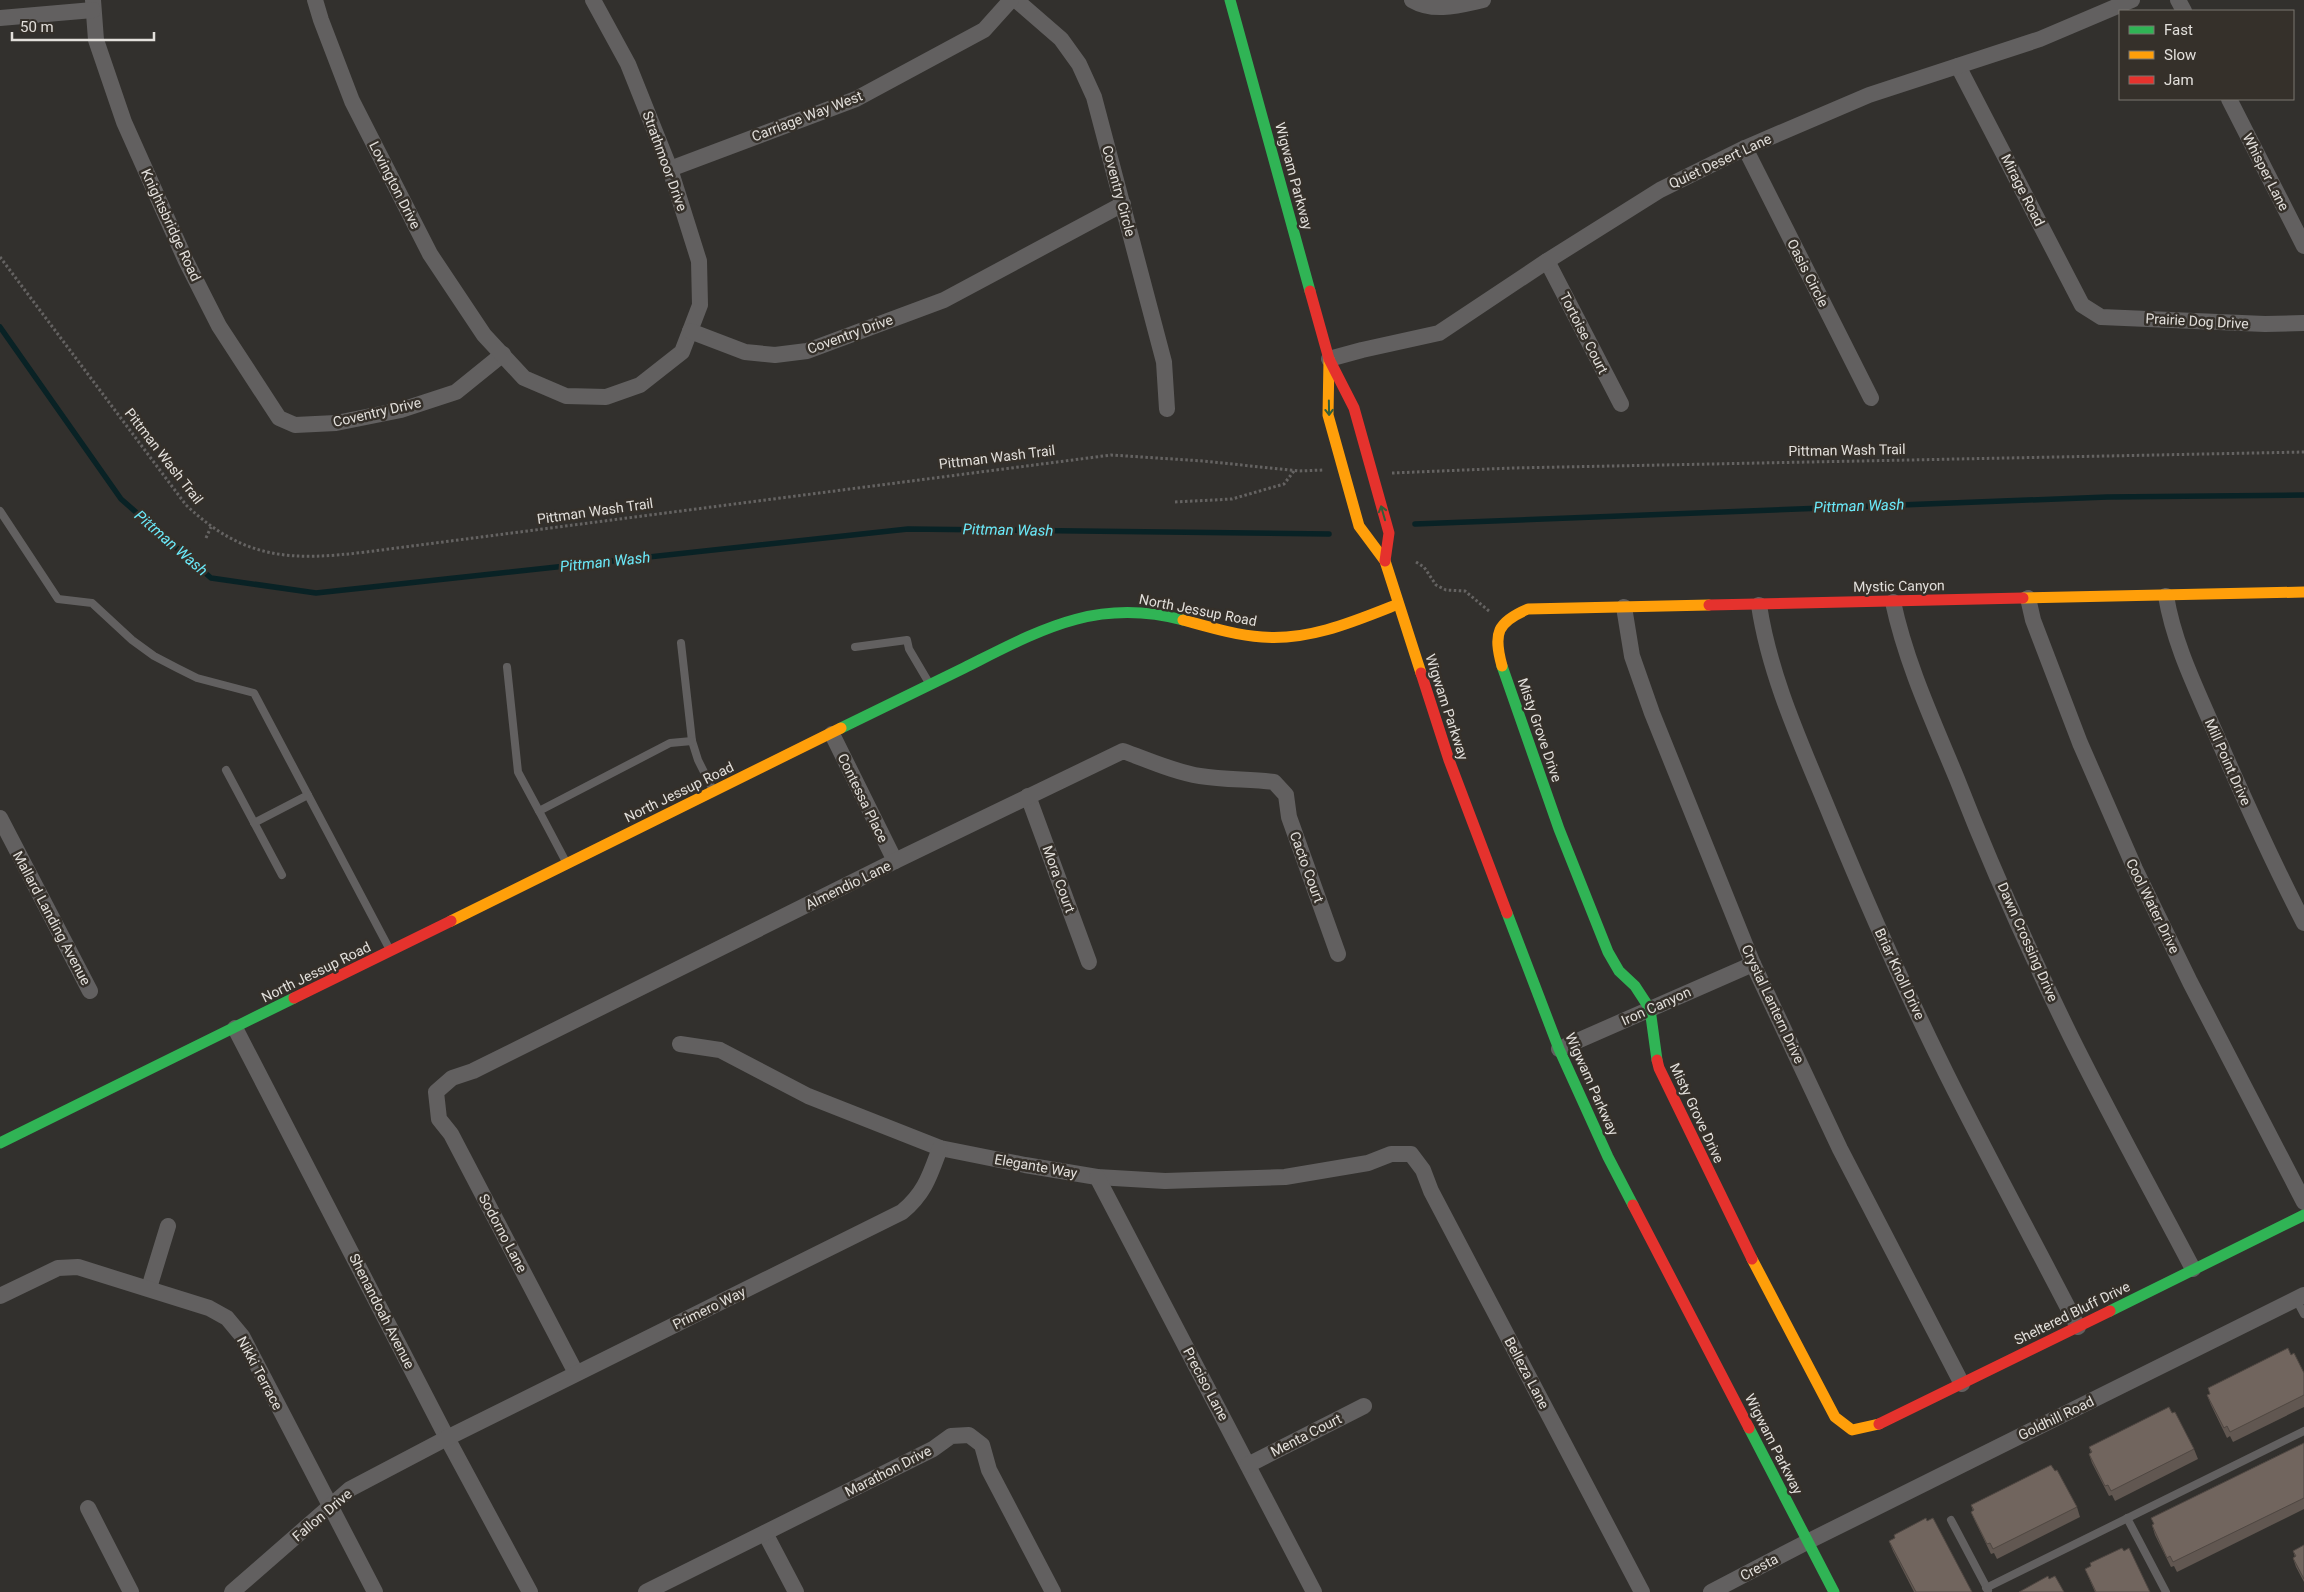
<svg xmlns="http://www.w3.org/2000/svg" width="2304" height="1592" viewBox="0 0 2304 1592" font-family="Roboto,sans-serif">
  <rect width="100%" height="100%" fill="#32302d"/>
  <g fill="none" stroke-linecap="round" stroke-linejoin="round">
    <g stroke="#092225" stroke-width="5.5">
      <polyline points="0,327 121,499 211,578 316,593 908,529 1329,534"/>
      <polyline points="1415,524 2107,497 2304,495"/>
    </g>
    <g stroke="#656362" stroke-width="3" stroke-dasharray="2.5 2.5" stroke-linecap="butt">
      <path d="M0,257L186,505C244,560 291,561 366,552L1111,455L1203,461L1299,471L1323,470"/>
      <polyline points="1392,473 1513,468 2304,452"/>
      <polyline points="1175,502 1232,499 1284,484 1294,471"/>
      <polyline points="206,538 211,527"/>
      <polyline points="1416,562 1424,567 1436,585 1446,590 1465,591 1489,611"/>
    </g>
    <g stroke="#626060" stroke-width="8">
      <polyline points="0,511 58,599 92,603 132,640 154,656 177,668 197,678 254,693 390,950"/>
      <polyline points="681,643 692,741 698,760 713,790"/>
      <polyline points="855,647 907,640 909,649 929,683"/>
      <polyline points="507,667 518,772 539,811"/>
      <polyline points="226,770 282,875"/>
      <polyline points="254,823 308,795"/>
      <polyline points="566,862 539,811 670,743 692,741"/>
      <polyline points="2296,1299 2304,1314"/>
      <polyline points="2127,1518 2166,1592"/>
      <polyline points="1951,1520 1988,1590"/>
      <polyline points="1986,1588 2304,1431"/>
    </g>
    <g stroke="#626060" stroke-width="16">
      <polyline points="93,0 96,40 124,122 186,261 219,326 279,418 295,425 336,423 401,410 456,392 503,354"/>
      <polyline points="315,0 321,20 352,101 430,254 484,335 524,378 566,396 606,397 640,385 682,352 700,305 699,261 670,169 628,64 593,0"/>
      <polyline points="1016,0 1061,39 1079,64 1094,97 1164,362 1167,409"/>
      <path d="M1412,0C1434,13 1460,5 1483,0"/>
      <polyline points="2178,0 2184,11"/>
      <polyline points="0,18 93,10"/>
      <polyline points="1958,66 2082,305 2101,317 2265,324 2304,323"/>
      <polyline points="2229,99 2304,246"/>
      <polyline points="1745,148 1871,398"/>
      <polyline points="670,169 856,99 984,30 1011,0"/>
      <polyline points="1547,261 1621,404"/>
      <polyline points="690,331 745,352 775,355 807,351 944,300 1123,204"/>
      <polyline points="1329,359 1362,350 1439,333 1547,261 1660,190 1745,148 1869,95 2040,39 2132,0"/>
      <path d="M2166,596C2174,644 2196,688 2215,732C2243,797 2272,861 2304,923"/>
      <polyline points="2028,598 2033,620 2080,743 2135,869 2190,982 2304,1202"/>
      <path d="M1893,602C1906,663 1933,721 1957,779C1991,866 2029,951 2070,1035C2109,1114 2152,1191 2193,1269"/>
      <path d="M1759,605C1770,679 1804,750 1832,819C1870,911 1910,1002 1955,1091C1995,1170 2037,1248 2078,1327"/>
      <polyline points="1624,607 1632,656 1652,713 1753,964 1840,1149 1962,1384"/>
      <polyline points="832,734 895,861"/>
      <polyline points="1028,796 1089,962"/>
      <polyline points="0,818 90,991"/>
      <polyline points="235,1028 447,1438 530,1592"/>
      <polyline points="680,1044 720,1050 808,1096 940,1148 1025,1165 1097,1177 1165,1181 1285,1177 1368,1163 1391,1154 1411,1154 1423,1170 1431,1191 1642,1592"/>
      <polyline points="1559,1049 1753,964"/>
      <polyline points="1097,1177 1314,1592"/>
      <polyline points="149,1288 168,1226"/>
      <polyline points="0,1296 58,1268 78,1267 209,1308 227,1318 242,1336 375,1592"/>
      <path d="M576,1373L451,1134L439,1119L436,1092L452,1078L473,1071L895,861L1123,751C1148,760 1174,772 1200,776C1225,780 1249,779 1274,782L1286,795L1289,817L1338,954"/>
      <polyline points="1248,1465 1364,1406"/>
      <polyline points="88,1508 131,1592"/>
      <polyline points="765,1533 796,1592"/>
      <path d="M232,1592L350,1489L447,1438L902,1212C925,1193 930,1175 940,1148"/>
      <polyline points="646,1592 933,1449 951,1436 969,1435 982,1445 989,1470 1053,1592"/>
      <polyline points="1711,1592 1807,1542 2304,1295"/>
    </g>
    <g stroke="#30b455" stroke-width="11">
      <polyline points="1230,0 1310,291"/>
      <polyline points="1502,666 1559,829 1608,952 1619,971 1635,986 1650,1009 1657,1060"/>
      <path d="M841,728C882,708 923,688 964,668C1040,630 1096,597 1183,620"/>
      <polyline points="1507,913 1559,1049 1608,1157 1633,1205"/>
      <polyline points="0,1143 294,998"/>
      <polyline points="2110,1311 2304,1215"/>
      <polyline points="1749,1428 1834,1592"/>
    </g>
    <g stroke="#ff9f0a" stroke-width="11">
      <polyline points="1329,359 1328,415 1359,526 1385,561 1421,673"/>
      <polyline points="2023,598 2304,592"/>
      <path d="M1183,620C1209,627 1235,635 1262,637C1309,641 1355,621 1398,604"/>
      <path d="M1502,666C1493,633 1497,622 1528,609L1709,605"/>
      <polyline points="451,921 841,728"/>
      <polyline points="1752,1259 1835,1417 1852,1430 1879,1424"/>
    </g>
    <g stroke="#e5322d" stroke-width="11">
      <polyline points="1310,291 1329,359 1354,408 1389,533 1385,561"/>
      <polyline points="1709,605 2023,598"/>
      <polyline points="1421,673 1449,760 1507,913"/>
      <polyline points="294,998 451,921"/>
      <polyline points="1657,1060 1659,1068 1752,1259"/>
      <polyline points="1633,1205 1749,1428"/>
      <polyline points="1879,1424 2110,1311"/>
    </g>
  </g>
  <g fill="#615751">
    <polygon points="2291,1355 2304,1373 2304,1407 2233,1442 2230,1436 2227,1438 2211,1405 2207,1395 2210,1394 2208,1388"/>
    <polygon points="2172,1413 2194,1449 2198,1459 2115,1501 2112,1495 2109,1496 2092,1463 2089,1454 2091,1453 2089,1447"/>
    <polygon points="2304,1443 2304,1509 2177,1572 2174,1566 2171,1567 2155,1535 2152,1525 2154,1524 2151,1518"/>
    <polygon points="2055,1471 2077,1507 2080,1517 1997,1559 1994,1553 1991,1554 1975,1521 1971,1512 1973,1511 1971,1505"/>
    <polygon points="1889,1541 1972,1592 1914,1592 1893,1551"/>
    <polygon points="2304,1545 2304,1582 2296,1567 2293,1558 2295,1557 2293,1551"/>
    <polygon points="2085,1569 2150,1592 2095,1592"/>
  </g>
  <g fill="#71655e" stroke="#4f4742">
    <polygon points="2288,1348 2291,1355 2294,1353 2304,1373 2304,1395 2230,1432 2227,1426 2224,1428 2207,1395 2210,1394 2208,1388"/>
    <polygon points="2169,1407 2172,1413 2175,1412 2194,1449 2111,1491 2108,1485 2105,1486 2089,1454 2092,1452 2089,1447"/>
    <polygon points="2304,1443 2304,1498 2173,1562 2170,1556 2167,1558 2152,1525 2154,1524 2151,1518"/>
    <polygon points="2051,1465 2055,1471 2057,1470 2077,1507 1993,1549 1990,1543 1987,1544 1971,1512 1974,1510 1971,1505"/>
    <polygon points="1926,1518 1927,1521 1933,1518 1972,1592 1916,1592 1889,1541 1895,1538 1894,1535"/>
    <polygon points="2304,1545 2304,1579 2293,1558 2296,1556 2293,1551"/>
    <polygon points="2122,1548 2124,1551 2129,1548 2150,1592 2096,1592 2085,1569 2091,1566 2090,1563"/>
    <polygon points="2048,1576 2049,1579 2055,1576 2064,1592 2019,1592"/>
  </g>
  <defs><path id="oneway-shaft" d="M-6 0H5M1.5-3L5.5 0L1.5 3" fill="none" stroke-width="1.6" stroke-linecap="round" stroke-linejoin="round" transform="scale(1.25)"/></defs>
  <g stroke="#335e39">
    <use href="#oneway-shaft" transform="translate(1329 408) rotate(89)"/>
    <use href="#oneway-shaft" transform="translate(1383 513) rotate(-106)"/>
  </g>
  <g text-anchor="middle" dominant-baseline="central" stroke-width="5" stroke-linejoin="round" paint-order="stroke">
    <g font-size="14" fill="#e2dfdb" stroke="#35302a">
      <text transform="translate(807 116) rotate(-21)">Carriage Way West</text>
      <text transform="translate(665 161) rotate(70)">Strathmoor Drive</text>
      <text transform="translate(1720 161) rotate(-25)">Quiet Desert Lane</text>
      <text transform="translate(2266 172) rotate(63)">Whisper Lane</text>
      <text transform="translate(1294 176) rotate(75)">Wigwam Parkway</text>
      <text transform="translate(395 185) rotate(63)">Lovington Drive</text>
      <text transform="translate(2023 190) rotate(63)">Mirage Road</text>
      <text transform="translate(1119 191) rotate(75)">Coventry Circle</text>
      <text transform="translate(171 225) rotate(65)">Knightsbridge Road</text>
      <text transform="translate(1808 273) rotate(63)">Oasis Circle</text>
      <text transform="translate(2197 321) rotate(3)">Prairie Dog Drive</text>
      <text transform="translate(1584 333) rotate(63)">Tortoise Court</text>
      <text transform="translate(850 334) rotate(-20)">Coventry Drive</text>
      <text transform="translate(377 412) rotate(-13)">Coventry Drive</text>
      <text transform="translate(1847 450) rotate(-1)">Pittman Wash Trail</text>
      <text transform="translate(164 456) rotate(52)">Pittman Wash Trail</text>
      <text transform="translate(997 457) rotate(-7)">Pittman Wash Trail</text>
      <text transform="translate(595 511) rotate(-8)">Pittman Wash Trail</text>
      <text transform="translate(1899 586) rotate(-1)">Mystic Canyon</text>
      <text transform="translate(1198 610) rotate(11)">North Jessup Road</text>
      <text transform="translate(1447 707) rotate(72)">Wigwam Parkway</text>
      <text transform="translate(1540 730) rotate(71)">Misty Grove Drive</text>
      <text transform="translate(2228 762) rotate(66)">Mill Point Drive</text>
      <text transform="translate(679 792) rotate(-26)">North Jessup Road</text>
      <text transform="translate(863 798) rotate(64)">Contessa Place</text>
      <text transform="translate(1307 867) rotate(70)">Cacto Court</text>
      <text transform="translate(1059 879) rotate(70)">Mora Court</text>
      <text transform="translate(848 885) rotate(-26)">Almendio Lane</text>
      <text transform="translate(2153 906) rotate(64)">Cool Water Drive</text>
      <text transform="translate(52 918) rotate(62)">Mallard Landing Avenue</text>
      <text transform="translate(2028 942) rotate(66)">Dawn Crossing Drive</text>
      <text transform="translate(316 972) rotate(-26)">North Jessup Road</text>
      <text transform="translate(1900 974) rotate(65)">Briar Knoll Drive</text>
      <text transform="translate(1773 1004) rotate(65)">Crystal Lantern Drive</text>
      <text transform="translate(1656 1006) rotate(-24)">Iron Canyon</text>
      <text transform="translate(1592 1084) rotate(66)">Wigwam Parkway</text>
      <text transform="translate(1697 1113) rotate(65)">Misty Grove Drive</text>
      <text transform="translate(1036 1166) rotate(10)">Elegante Way</text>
      <text transform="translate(503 1233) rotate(62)">Sodorno Lane</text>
      <text transform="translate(709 1308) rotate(-26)">Primero Way</text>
      <text transform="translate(382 1311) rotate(63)">Shenandoah Avenue</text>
      <text transform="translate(2072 1313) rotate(-26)">Sheltered Bluff Drive</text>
      <text transform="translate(260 1373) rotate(62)">Nikki Terrace</text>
      <text transform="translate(1527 1373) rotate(62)">Belleza Lane</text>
      <text transform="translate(1206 1384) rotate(62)">Preciso Lane</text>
      <text transform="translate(2056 1418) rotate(-26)">Goldhill Road</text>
      <text transform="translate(1306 1435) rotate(-27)">Menta Court</text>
      <text transform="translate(1774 1444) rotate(63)">Wigwam Parkway</text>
      <text transform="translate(888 1471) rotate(-27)">Marathon Drive</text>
      <text transform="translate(322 1515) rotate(-40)">Fallon Drive</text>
      <text transform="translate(1759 1567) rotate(-28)">Cresta</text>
    </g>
    <g font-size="15" font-style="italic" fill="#6beafa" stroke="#35302a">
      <text transform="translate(1859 506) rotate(-2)">Pittman Wash</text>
      <text transform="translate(1008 530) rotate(1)">Pittman Wash</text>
      <text transform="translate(171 543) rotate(41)">Pittman Wash</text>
      <text transform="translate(605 562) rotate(-6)">Pittman Wash</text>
    </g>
  </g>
  <rect x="2119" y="10" width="175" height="90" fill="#35302a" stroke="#7a7671"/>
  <rect x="2129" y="26" width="25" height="8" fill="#30b455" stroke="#7a7671"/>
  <text x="2164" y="35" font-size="15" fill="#e2dfdb">Fast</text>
  <rect x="2129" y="51" width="25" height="8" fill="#ff9f0a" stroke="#7a7671"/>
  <text x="2164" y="60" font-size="15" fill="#e2dfdb">Slow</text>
  <rect x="2129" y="76" width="25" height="8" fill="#e5322d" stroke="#7a7671"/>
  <text x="2164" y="85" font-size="15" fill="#e2dfdb">Jam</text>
  <path d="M12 32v8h142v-8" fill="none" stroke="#e2dfdb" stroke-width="2.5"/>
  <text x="20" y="32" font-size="15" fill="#e2dfdb" stroke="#35302a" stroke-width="4" paint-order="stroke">50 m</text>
</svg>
